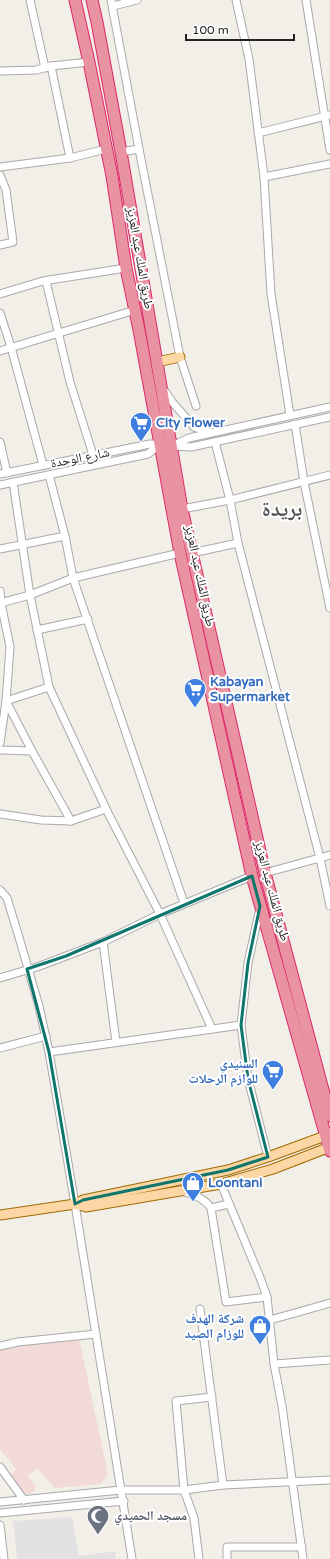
<svg xmlns="http://www.w3.org/2000/svg" width="330" height="1559" viewBox="0 0 330 1559" font-family="'Varela Round','Noto Naskh Arabic',sans-serif">
  <rect width="100%" height="100%" fill="#f2efe9"/>
  <polygon fill="#f2dad9" points="79,1338 108,1474 101,1484 55,1488 37,1468 28,1476 36,1487 32,1493 25,1494 11,1475 16,1469 0,1449 0,1349 30,1342"/>
  <polygon fill="#e2e2e2" points="72,1517 79,1556 115,1551 116,1559 17,1559 13,1521"/>
  <g fill="none" stroke-linecap="round" stroke-linejoin="round">
    <g stroke="#a9a9a9" stroke-width="9">
      <g id="minor">
        <polyline points="30,0 45,68"/>
        <polyline points="111,0 139,149 180,357 196,406"/>
        <polyline points="236,0 249,59 264,177 271,294 290,415"/>
        <polyline points="306,0 330,150"/>
        <polyline points="113,6 137,0"/>
        <polyline points="51,66 70,158"/>
        <polyline points="0,71 36,70 51,66 89,62"/>
        <polyline points="258,133 330,115"/>
        <polyline points="121,152 139,149"/>
        <polyline points="0,167 70,158 106,149"/>
        <polyline points="0,175 6,190 13,242 0,245"/>
        <polyline points="264,177 330,164"/>
        <polyline points="46,281 70,382 93,455"/>
        <polyline points="0,294 43,281 126,268"/>
        <polyline points="0,313 11,347 43,465"/>
        <polyline points="0,351 135,310"/>
        <polyline points="164,390 173,403 194,427 211,433"/>
        <polyline points="295,424 304,482 330,608"/>
        <polyline points="0,442 7,473"/>
        <polyline points="215,442 230,500 238,543 320,858 330,906"/>
        <polyline points="172,446 189,438 330,407"/>
        <polyline points="173,446 191,447 330,417"/>
        <polyline points="0,474 150,444 160,444"/>
        <polyline points="49,475 65,536 73,578 184,903"/>
        <polyline points="13,482 30,595 49,687 106,809 160,914 212,1029"/>
        <polyline points="0,485 148,454 160,444"/>
        <polyline points="182,509 230,500 330,475"/>
        <polyline points="0,549 65,536"/>
        <polyline points="192,553 238,543"/>
        <polyline points="0,591 1,603 10,647 6,701 0,743"/>
        <polyline points="0,603 30,595 73,578 180,553"/>
        <polyline points="37,630 88,619"/>
        <polyline points="6,701 32,751 71,821"/>
        <polyline points="6,701 49,687"/>
        <polyline points="0,750 32,751"/>
        <polyline points="0,814 41,820 71,821 106,809"/>
        <polyline points="265,873 330,855"/>
        <polyline points="0,890 7,898 18,934 39,1006 49,1052 75,1204 132,1559"/>
        <polyline points="260,908 248,963 241,1025 248,1079 268,1157"/>
        <polyline points="103,942 116,1042"/>
        <polyline points="0,978 37,967 103,942 160,914 252,876"/>
        <polyline points="0,1048 46,1036"/>
        <polyline points="49,1052 241,1025"/>
        <polyline points="221,1184 261,1280 267,1297 274,1364 282,1406 303,1559"/>
        <path d="M182,1191C194,1195 204,1198 211,1208"/>
        <polyline points="229,1204 211,1208 226,1302 267,1297"/>
        <polyline points="200,1309 223,1485"/>
        <polyline points="270,1320 330,1303"/>
        <polyline points="0,1346 18,1342 96,1334"/>
        <polyline points="274,1364 330,1360"/>
        <polyline points="0,1467 24,1500"/>
        <polyline points="0,1502 121,1490 184,1490 223,1485 330,1480"/>
        <polyline points="0,1513 124,1501"/>
        <polyline points="0,1525 4,1559"/>
        <polyline points="199,1559 194,1518 184,1490 176,1401 212,1397"/>
        <polyline points="227,1559 227,1547 302,1547"/>
      </g>
    </g>
    <g stroke="#a06b00" stroke-width="11">
      <g id="major">
        <polyline points="157,362 180,357"/>
        <polyline points="75,1204 83,1200 228,1170 268,1157 325,1136 330,1133"/>
        <polyline points="0,1215 75,1204 86,1207 221,1184 273,1169 330,1147"/>
      </g>
    </g>
    <g stroke="#dc2a67" stroke-width="13">
      <g id="highway">
        <polyline points="75,0 89,62 112,176 126,268 139,330 180,553 252,876 330,1151"/>
        <polyline points="92,0 97,22 121,152 182,509 265,873 330,1116"/>
      </g>
    </g>
    <use href="#minor" stroke="#fff" stroke-width="7"/>
    <use href="#major" stroke="#fcd6a4" stroke-width="9"/>
    <use href="#highway" stroke="#e892a2" stroke-width="11"/>
  </g>
  <path fill="none" stroke="#0f766e" stroke-width="3" stroke-linejoin="round" d="M252,876L260,906L248,963L241,1025L248,1079L268,1157L228,1170L83,1200L75,1204L49,1052L27,969L66,956Z"/>
  <defs>
    <g id="supermarket-pin" transform="scale(1.15)"><path d="M0 17L-7.5 6A9.5 9.5 0 1 1 7.5 6Z" fill="#3f7fe0" stroke="#fff"/><path d="M-6-5.5h2.5l.6 2H6L4.5 2H-2.5L-4.4-4H-6ZM-1.5 3.2a1.3 1.3 0 1 0 .1 0ZM3 3.2a1.3 1.3 0 1 0 .1 0Z" fill="#fff"/></g>
    <g id="shop-pin" transform="scale(1.15)"><path d="M0 17L-7.5 6A9.5 9.5 0 1 1 7.5 6Z" fill="#3f7fe0" stroke="#fff"/><path d="M-5-2.5h2.3a2.7 3.5 0 0 1 5.4 0H5L5.5 6h-11ZM-1.5-2.5h3a1.5 2.3 0 0 0-3 0Z" fill="#fff"/></g>
    <g id="mosque-pin" transform="scale(1.15)"><path d="M0 17L-7.5 6A9.5 9.5 0 1 1 7.5 6Z" fill="#6b7280" stroke="#fff"/><path d="M3.5-4.9A6 6 0 1 0 3.5 4.9A5 5 0 1 1 3.5-4.9Z" fill="#fff"/></g>
  </defs>
  <g fill-rule="evenodd">
    <use href="#supermarket-pin" x="141" y="423"/>
    <use href="#supermarket-pin" x="195" y="689"/>
    <use href="#supermarket-pin" x="273" y="1071"/>
    <use href="#shop-pin" x="193" y="1183"/>
    <use href="#shop-pin" x="260" y="1326"/>
    <use href="#mosque-pin" x="98" y="1516"/>
  </g>
  <g text-anchor="middle" dominant-baseline="central" stroke-width="4" stroke-linejoin="round" paint-order="stroke">
    <g font-size="13" fill="#222" stroke="#fff">
      <text transform="translate(140 258) rotate(80)">طريق الملك عبد العزيز</text>
      <text transform="translate(80 458) rotate(-11)">شارع الوحدة</text>
      <text transform="translate(200 576) rotate(78)">طريق الملك عبد العزيز</text>
      <text transform="translate(272 891) rotate(75)">طريق الملك عبد العزيز</text>
    </g>
    <g font-size="13" font-weight="bold" fill="#366cbe" stroke="#fff" text-anchor="start">
      <text x="156" y="423">City Flower</text>
      <text x="210" y="682">Kabayan<tspan x="210" dy="15">Supermarket</tspan></text>
      <text x="258" y="1064" text-anchor="end">السنيدي<tspan x="258" dy="15">للوازم الرحلات</tspan></text>
      <text x="208" y="1183">Loontani</text>
      <text x="244" y="1319" text-anchor="end">شركة الهدف<tspan x="244" dy="15">للوزام الصيد</tspan></text>
    </g>
    <g font-size="13" font-weight="bold" fill="#5b616d" stroke="#fff" text-anchor="start">
      <text x="114" y="1516">مسجد الحميدي</text>
    </g>
    <g font-size="21" font-weight="bold" fill="#555" stroke="#fff">
      <text x="282" y="509">بريدة</text>
    </g>
  </g>
  <path d="M186 34v6h108v-6" fill="none" stroke="#222222" stroke-width="2"/>
  <text x="192" y="34" font-size="12" fill="#222222" stroke="#ffffff" stroke-width="3" paint-order="stroke">100 m</text>
</svg>
